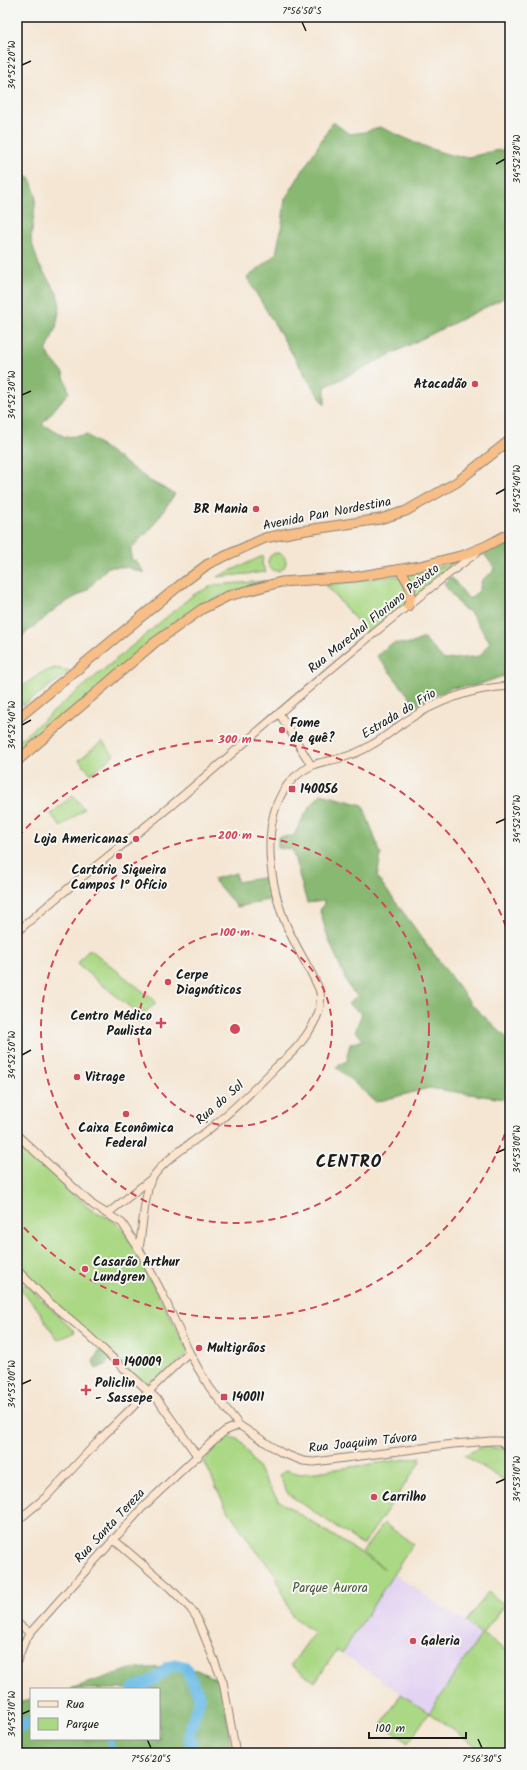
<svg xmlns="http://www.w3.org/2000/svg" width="527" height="1770" viewBox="0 0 527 1770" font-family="Kalam,sans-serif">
  <rect width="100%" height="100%" fill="#f6f6f2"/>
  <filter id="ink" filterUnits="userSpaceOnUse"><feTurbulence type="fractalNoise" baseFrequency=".025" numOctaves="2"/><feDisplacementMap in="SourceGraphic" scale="8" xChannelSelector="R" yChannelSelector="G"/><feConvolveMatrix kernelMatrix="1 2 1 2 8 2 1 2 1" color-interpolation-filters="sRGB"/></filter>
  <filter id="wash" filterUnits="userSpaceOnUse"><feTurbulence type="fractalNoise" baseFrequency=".012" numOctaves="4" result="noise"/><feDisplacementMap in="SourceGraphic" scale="16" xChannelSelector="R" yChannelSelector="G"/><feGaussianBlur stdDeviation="0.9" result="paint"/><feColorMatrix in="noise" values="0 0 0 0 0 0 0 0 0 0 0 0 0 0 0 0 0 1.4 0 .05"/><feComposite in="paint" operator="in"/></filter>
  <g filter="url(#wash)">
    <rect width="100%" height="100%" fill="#f5e6d3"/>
    <polygon fill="#e3d3f2" points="393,1573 482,1634 429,1713 342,1653"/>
    <g fill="#abd885" stroke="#647a50">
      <circle cx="277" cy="562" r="9"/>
      <polygon points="263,556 262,564 266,572 217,577"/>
      <polygon points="455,562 414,599 368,634 326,585 418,573"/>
      <polygon points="265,581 211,600 17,760 17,742 193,595 214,585"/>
      <polygon points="55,668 71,671 23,705 17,698 17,690 41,673"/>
      <polygon points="102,741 114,755 91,774 79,760"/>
      <polygon points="73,795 84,809 61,827 51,814"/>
      <polygon points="88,950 91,950 155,1001 155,1004 141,1016 79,966 79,962"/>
      <polygon points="17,1140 90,1209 111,1219 123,1229 189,1352 149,1392 17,1268"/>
      <polygon points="24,1284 28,1286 75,1332 59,1339 56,1338 37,1308 21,1290 21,1287"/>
      <path d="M229,1436L237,1439L242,1443L278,1500L385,1569L362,1552L384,1523L413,1544L342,1653L337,1650L315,1682L291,1665L314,1633L292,1616L274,1572L254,1548L225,1506L204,1461C211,1455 219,1437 229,1436Z"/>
      <polygon points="485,1446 506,1450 510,1454 510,1484 464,1455"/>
      <polygon points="422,1457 420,1459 421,1461 363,1545 288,1494 279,1475 286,1470 301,1474"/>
      <polygon points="488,1592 505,1605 482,1634 510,1653 510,1753 486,1753 429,1713 408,1743 382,1724 401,1694 429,1713 481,1635 466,1622"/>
    </g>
    <g fill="#88b872" stroke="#526a47">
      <path d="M333,122L349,134L365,132L380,127C399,135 448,159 467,157C484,155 491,149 510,150V295L325,387V405L308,380L247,278L276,254L282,224L285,199Z"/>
      <polygon points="17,175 30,178 36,196 31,240 39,265 57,293 60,306 56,327 46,352 63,373 69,392 42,424 65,437 87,435 150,481 175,494 150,530 131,548 131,559 136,561 145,573 126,567 108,567 86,591 59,606 17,640"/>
      <polygon points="510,538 510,678 503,676 475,686 451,688 416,705 377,656 388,646 396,643 410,644 424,638 444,660 480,656 490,642 470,612 462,608 444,584 449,578 452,578 469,599 479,591 482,580 493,572 494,567 484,554"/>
      <path d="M321,794L363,805L381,855L377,877L471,1004L510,1041V1100L429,1088L376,1102L336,1067L348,1060L347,1056L350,1044L363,1040L355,1030L362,1014L348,1004L357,996L349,987L328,938L320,911L325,901L307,903L292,849L278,848V837L294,836C301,820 309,806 321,794Z"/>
      <polygon points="236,873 237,882 267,877 272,899 237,907 213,879"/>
      <polygon points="100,1349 111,1359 105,1365 96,1369 93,1361"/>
      <polygon points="168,1667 197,1670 222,1682 232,1753 17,1753 17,1703 31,1700 31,1739 159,1739 159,1689 70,1689 130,1669"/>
    </g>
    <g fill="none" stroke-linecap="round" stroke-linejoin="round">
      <polyline stroke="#6cbce7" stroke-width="7" points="110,1739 111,1753"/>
      <g stroke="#6cbce7" stroke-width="12">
        <path d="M133,1689C146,1683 159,1679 168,1667L177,1665L185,1667L197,1691L200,1698L189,1732L192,1753"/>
        <polyline points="17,1730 23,1724 31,1723"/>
      </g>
    </g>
  </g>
  <g filter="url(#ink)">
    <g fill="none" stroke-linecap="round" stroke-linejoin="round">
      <g stroke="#888178" stroke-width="9">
        <g id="secondary">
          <polyline points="279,713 311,765"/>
          <path d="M17,932C69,885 127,843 180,798C279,714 375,628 479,551"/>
          <polyline points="17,1135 93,1205 122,1223 139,1249 162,1293 189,1352 199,1370 210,1388 239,1425 282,1453 303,1461 314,1462 453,1444 491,1441 500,1441 510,1448"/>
          <polyline points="107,1214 151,1179"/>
          <path d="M139,1249C142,1234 145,1188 152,1178C167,1157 188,1146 207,1131C232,1111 254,1090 276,1067C285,1059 295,1051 302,1041C313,1027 325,1007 319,989C309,966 294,945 285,922C266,875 256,793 311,766C318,762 329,761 337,759C350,756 362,751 373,744C384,738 393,730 403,723C436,701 470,688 510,686"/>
          <polyline points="17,1270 49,1302 77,1325 158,1400 198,1457"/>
          <polyline points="17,1284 24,1277"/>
          <polyline points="17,1521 46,1497 103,1436 189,1352"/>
          <polyline points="113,1539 169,1587 190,1608 197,1618 223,1682 236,1753"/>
          <polyline points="17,1623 30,1633"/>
          <polyline points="17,1661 24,1643 30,1633 142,1508 214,1440 225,1431 239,1425"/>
        </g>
      </g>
      <g stroke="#888178" stroke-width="11">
        <g id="highway">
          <path d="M400,570C410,584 414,589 408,606"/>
          <polyline points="17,719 180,585 208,564 265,538 294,532 380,519 406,511 457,482 510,440"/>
          <polyline points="17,761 154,643 202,609 228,596 281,582 355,577 420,566 464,555 486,546 510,533"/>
        </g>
      </g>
      <use href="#secondary" stroke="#fce5cf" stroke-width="7"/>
      <use href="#highway" stroke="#f7be87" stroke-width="9"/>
    </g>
  </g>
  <path fill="none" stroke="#1c1c1c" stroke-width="1.5" d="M302,22L306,31M22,65L31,61M496,164L505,159M22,395L31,391M496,494L505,489M22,725L31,720M496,823L505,819M22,1055L31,1050M496,1153L505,1149M22,1384L31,1380M496,1483L505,1479M22,1714L31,1710M147,1739L151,1748M478,1739L482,1748"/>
  <g fill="none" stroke="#d1495b" stroke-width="2" stroke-dasharray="7 5">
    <circle cx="235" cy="1029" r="97"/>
    <circle cx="235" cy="1029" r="194"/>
    <path d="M509 1123A290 290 0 0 1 18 1221M18 837A290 290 0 0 1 509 935"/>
  </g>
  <g fill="#d1495b" stroke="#f6f6f2" stroke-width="1.5">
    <circle cx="475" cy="384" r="4"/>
    <circle cx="256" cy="509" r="4"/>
    <circle cx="282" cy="730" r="4"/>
    <rect x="288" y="785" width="8" height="8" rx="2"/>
    <circle cx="136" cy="839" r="4"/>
    <circle cx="119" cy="856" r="4"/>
    <circle cx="168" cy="982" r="4"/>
    <path d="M159 1017h4v4h4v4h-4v4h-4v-4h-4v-4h4z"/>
    <circle cx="77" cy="1077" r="4"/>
    <circle cx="126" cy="1114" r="4"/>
    <circle cx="85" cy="1269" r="4"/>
    <circle cx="199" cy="1348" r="4"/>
    <rect x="112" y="1358" width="8" height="8" rx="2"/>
    <path d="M84 1384h4v4h4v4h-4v4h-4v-4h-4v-4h4z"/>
    <rect x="220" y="1393" width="8" height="8" rx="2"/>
    <circle cx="374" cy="1497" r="4"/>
    <circle cx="413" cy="1641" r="4"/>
  </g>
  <g text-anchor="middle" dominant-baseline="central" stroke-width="4" stroke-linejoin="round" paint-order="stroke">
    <g font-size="13" font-weight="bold" fill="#1c1c1c" stroke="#f6f6f2" text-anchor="start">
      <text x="467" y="384" text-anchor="end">Atacadão</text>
      <text x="248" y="509" text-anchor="end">BR Mania</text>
      <text x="290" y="723">Fome<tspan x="290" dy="15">de quê?</tspan></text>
      <text x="300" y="789">140056</text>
      <text x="128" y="839" text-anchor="end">Loja Americanas</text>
      <text x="119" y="870" text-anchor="middle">Cartório Siqueira<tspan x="119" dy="15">Campos 1° Ofício</tspan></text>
      <text x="176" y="975">Cerpe<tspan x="176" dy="15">Diagnóticos</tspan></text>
      <text x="152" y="1016" text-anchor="end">Centro Médico<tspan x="152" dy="15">Paulista</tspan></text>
      <text x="85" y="1077">Vitrage</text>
      <text x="126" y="1128" text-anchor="middle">Caixa Econômica<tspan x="126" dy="15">Federal</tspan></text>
      <text x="93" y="1262">Casarão Arthur<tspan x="93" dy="15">Lundgren</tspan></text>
      <text x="207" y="1348">Multigrãos</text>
      <text x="124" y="1362">140009</text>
      <text x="95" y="1383">Policlin<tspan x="95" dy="15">- Sassepe</tspan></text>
      <text x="232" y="1397">140011</text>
      <text x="382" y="1497">Carrilho</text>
      <text x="421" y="1641">Galeria</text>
    </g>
    <g font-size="13" fill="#1c1c1c" stroke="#f6f6f2">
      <text transform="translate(327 514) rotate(-11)">Avenida Pan Nordestina</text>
      <text transform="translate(374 619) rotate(-39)">Rua Marechal Floriano Peixoto</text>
      <text transform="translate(399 714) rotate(-31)">Estrada do Frio</text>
      <text transform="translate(220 1103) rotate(-41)">Rua do Sol</text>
      <text transform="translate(363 1443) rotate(-6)">Rua Joaquim Távora</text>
      <text transform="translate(110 1526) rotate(-47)">Rua Santa Tereza</text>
    </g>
    <g font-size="13" fill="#47543c" stroke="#f6f6f2">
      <text x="330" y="1588">Parque Aurora</text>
    </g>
    <g font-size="17" font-weight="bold" letter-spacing="1" fill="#1c1c1c" stroke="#f6f6f2">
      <text x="349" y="1162">CENTRO</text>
    </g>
  </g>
  <circle cx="235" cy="1029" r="6" fill="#d1495b" stroke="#f6f6f2" stroke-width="2"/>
  <g font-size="12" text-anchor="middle" font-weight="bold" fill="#d1495b" stroke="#f6f6f2" stroke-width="4" stroke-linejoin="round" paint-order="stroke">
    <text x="235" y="743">300 m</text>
    <text x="235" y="839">200 m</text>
    <text x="235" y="936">100 m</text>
  </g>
  <rect width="527" height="1770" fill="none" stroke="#f6f6f2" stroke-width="44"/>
  <rect x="30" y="1688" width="130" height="52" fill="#f6f6f2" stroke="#9f9f9c"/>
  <rect x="38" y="1701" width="20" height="6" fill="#fce5cf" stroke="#9f9f9c"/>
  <text x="66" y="1708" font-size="12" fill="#1c1c1c">Rua</text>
  <rect x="38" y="1718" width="20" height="12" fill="#abd885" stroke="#9f9f9c"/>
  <text x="66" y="1728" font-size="12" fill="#1c1c1c">Parque</text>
  <path d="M369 1732v6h97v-6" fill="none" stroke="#1c1c1c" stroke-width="2"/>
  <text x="375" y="1732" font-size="12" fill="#1c1c1c" stroke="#f6f6f2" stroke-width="3" paint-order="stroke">100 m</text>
  <rect x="22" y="22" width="483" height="1726" fill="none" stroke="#1c1c1c" stroke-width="1.5"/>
  <g font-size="10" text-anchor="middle" fill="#1c1c1c">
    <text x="302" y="14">7°56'50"S</text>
    <text transform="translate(11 65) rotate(-90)" y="4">34°52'20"W</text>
    <text transform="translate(516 159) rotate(-90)" y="4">34°52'30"W</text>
    <text transform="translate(11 395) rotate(-90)" y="4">34°52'30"W</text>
    <text transform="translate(516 489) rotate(-90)" y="4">34°52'40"W</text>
    <text transform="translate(11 725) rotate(-90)" y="4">34°52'40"W</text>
    <text transform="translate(516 819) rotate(-90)" y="4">34°52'50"W</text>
    <text transform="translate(11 1055) rotate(-90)" y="4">34°52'50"W</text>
    <text transform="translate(516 1149) rotate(-90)" y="4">34°53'00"W</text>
    <text transform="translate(11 1384) rotate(-90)" y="4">34°53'00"W</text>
    <text transform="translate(516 1479) rotate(-90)" y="4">34°53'10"W</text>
    <text transform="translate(11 1714) rotate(-90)" y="4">34°53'10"W</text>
    <text x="151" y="1762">7°56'20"S</text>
    <text x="482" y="1762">7°56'30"S</text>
  </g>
</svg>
